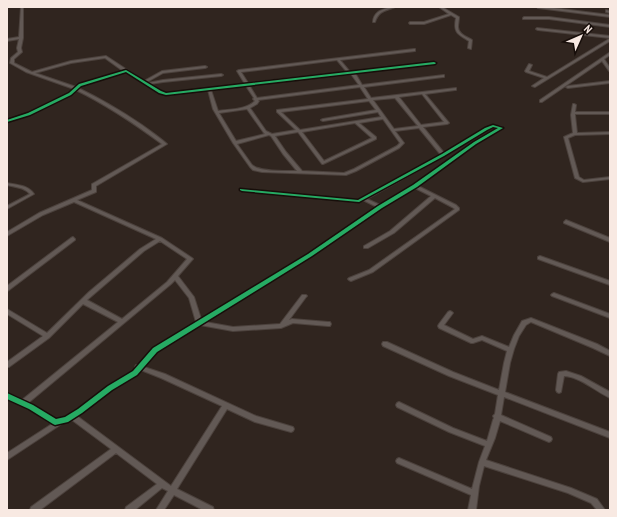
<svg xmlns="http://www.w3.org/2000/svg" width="617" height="517" viewBox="0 0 617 517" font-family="'PT Sans Narrow',sans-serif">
  <rect width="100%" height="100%" fill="#30251f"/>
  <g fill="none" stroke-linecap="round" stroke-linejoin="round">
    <g stroke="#4c423d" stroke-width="2">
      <g id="minor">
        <path d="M21,7H23V38L21,48L22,52L14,59V63L32,72L71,61L106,56L144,81L162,71L205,66L207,67L205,68L163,73L147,82L148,83L163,80L221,74L223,75L221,76L163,82L150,84L161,91L166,93L245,84L237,71L239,70L414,49H415V51L340,60L350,72L435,62L436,63L434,64L355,73L362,85L444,75V77H443L364,87L371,98L456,88V90H455L425,94L449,123L447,124L423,127L444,153L485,128L493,125L502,127L503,128L476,144L418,186L456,205L459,208V210L373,272L351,281L349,280L348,279L349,278L369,270L455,209L452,207L435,198L394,233L368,248H364V246L390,231L431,196L415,188L382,208L312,256L205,322L233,327L280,324L302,295H306L307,296L306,297L289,320L292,319L328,322H330L331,324L330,326H328L293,323L281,328L233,331L200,325L157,352L144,367L165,374L256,416L293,427L294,429L293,431L291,432L255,422L227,409L177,489L213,507L214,510H203L174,495L164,510H156L168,491L162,488L135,510H125L126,507L157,484L116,453L40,510H30L31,507L111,449L72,420L68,422L63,423L7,460V453L52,424L29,409L7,399V393L22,400L118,322L83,304L49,338L9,367H7V362L43,336L7,314V309L47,333L89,292L140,249L156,239L74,202L43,215L7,236V232L39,213L92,190V184L162,144C135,124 107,105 76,90L71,95L30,115L7,122V120L28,113L69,93L74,89L26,72L10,63L11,58L18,52L17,48L19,39L7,41V39L19,37ZM105,58L123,71L79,84L76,87L35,73L71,63ZM337,60L347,72L248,83L241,72ZM126,72L159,93L166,95L208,90L213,109L233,143L250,167L253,170L262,172L346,175L356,171L399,148L404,143L395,131L419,128L441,155L358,200L240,189V190L242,191L359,202L363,200L377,207L308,254L201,319L194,297L178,276L192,260L193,259L192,258L162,238L77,200L96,192V186L167,144C159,137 150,131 142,125C121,111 101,99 78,88L81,86ZM351,74L359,85L257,98L249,85ZM246,86L254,98L253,99L255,101C246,110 230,109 218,111L211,90ZM360,87L368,99L277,110V112L296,130L272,134L266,131L250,108L257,104L259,101L258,100ZM422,94L444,122L421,125L399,97ZM395,98L418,126L394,129L373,100ZM369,101L376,110L323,119L321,120L323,121L378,112L381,117L300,130L281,112ZM247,109L264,133L265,134L236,141L219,113ZM383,119L400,143L397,146L354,169L344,173L302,171L286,152L275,136L298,132L322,164H323L376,139V137L359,123ZM355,123L372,138L324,161L302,132ZM493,127L498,128L474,142L413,185L380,205L367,199L444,156L487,130ZM269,135L271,136L283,154L297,171C286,171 260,172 252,165L237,144ZM160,241L187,259L167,282L122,319L87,300L144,251ZM175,280L189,298L196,322L153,348L139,365H136L135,367L136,368L133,371L108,386L78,409L65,417L56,419L28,403L171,284ZM141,370L161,378L222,406L171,486L77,416L112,390L137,375Z"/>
        <path d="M391,7H395C386,11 379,10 375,22H373C374,11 382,10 391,7Z"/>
        <path d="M439,7H442L459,17C459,20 458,24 458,27C458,34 467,37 472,40L471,49L468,48L469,41C458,34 453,33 456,18L451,15L424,24H410L409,23L410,22H424L449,14Z"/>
        <polygon points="537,7 545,7 610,15 610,17 538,8"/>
        <polygon points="606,10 610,11 610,13 606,12"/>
        <polygon points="524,17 549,17 610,25 610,27 549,19 523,19 523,18"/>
        <polygon points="537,28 610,36 610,38 538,30 536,29"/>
        <polygon points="609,39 610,39 610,41 535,87 532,86 544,78 526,72 525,71 529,64 532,65 529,71 547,77"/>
        <polygon points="609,53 610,53 610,55 604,59 610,68 610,71 609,71 602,61 542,102 540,102 540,100"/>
        <polygon points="610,81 610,83 568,88 566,87 568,86"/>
        <polygon points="573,104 574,104 576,105 575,112 610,112 610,114 575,114 575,115 577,133 610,132 610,134 575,135 568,138 579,177 584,180 610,177 610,179 583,182 575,178 564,137 573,133 571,115"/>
        <path d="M7,183C17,185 28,185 34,194L7,209V206L30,194C24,187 15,187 7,185Z"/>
        <polygon points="566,220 610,238 610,242 564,223 564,222"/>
        <polygon points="73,237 75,239 75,240 9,290 7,291 7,286 71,238"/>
        <polygon points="540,256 610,281 610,285 538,259 538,257"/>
        <polygon points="554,293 610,314 610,318 552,296 551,295 552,294"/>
        <polygon points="450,311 452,312 453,313 444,325 473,339 482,336 509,347 514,335 522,321 531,318 597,344 610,351 610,356 593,348 531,322 526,325 519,336 514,349 510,363 505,392 610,432 610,438 504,397 501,415 551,437 552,439 551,441 549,442 500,421 495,438 486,460 571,488 597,499 605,510 597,510 591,503 568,493 484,466 479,486 476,510 468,510 471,495 397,463 396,461 397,459 399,458 472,489 479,462 485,446 449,432 397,407 396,405 397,403 399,402 401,403 453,428 487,441 493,420 494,418 493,416 495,414 498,395 449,376 383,346 382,344 383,342 387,342 453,372 499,390 504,363 507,351 482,340 473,343 471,343 439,328 438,326 439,324 448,312"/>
        <path d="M566,371L581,376L610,392V398C595,391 581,377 564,376L561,392L559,393L557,392L556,390L558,374L559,372Z"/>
      </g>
    </g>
    <use href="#minor" fill="#625955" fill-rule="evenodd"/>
    <g stroke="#170e0a" stroke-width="3">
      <g id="cycleway">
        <polygon points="434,62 436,63 435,64 166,95 159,93 126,72 81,86 71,95 30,115 7,122 7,120 28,113 69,93 79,84 126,70 161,91 166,93"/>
        <polygon points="493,125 503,128 476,144 417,187 382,208 312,256 157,352 137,375 112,390 82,413 68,422 55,425 53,424 29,409 7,399 7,393 33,405 56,419 65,417 78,409 108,386 133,371 153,348 308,254 378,206 413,185 474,142 498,128 493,127 487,130 444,156 359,202 242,191 240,190 240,189 358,200 442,154 485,128"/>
      </g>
    </g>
    <use href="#cycleway" fill="#26ab63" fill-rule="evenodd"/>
  </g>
  <rect width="617" height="517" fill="none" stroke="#f8e9e2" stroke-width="16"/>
  <g transform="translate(581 36) rotate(45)" stroke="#170e0a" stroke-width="3" paint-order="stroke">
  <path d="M0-3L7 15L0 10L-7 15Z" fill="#f8e9e2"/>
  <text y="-6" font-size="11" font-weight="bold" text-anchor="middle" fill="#f8e9e2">N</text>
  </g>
</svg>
